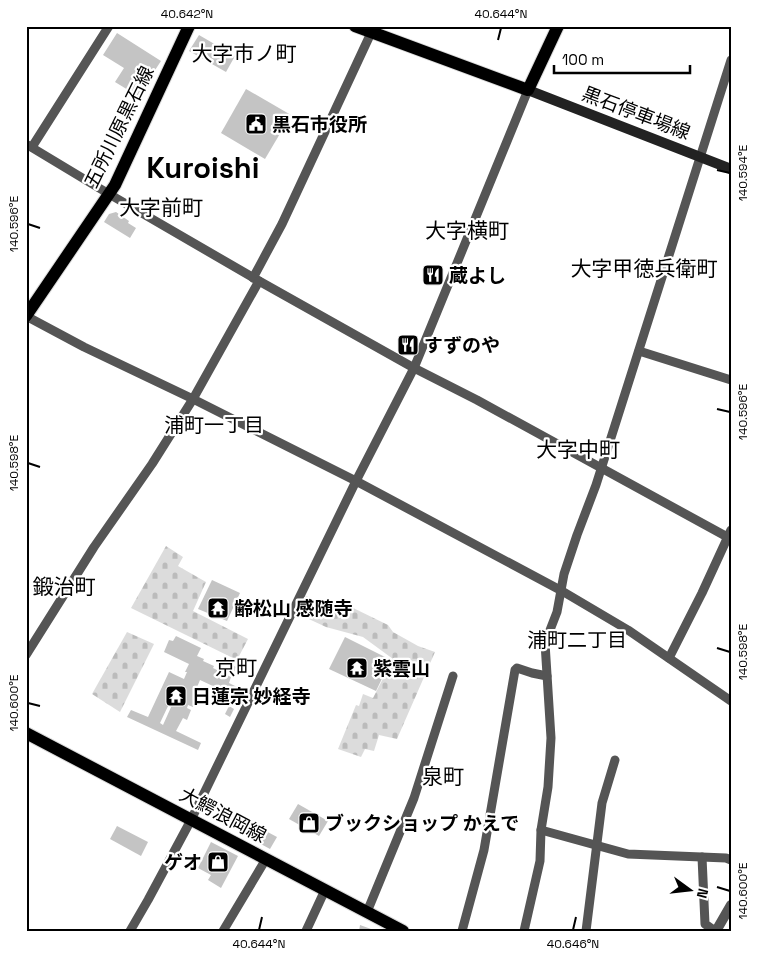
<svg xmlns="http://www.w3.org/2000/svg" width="757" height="957" viewBox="0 0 757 957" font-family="'Space Grotesk','Noto Sans JP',sans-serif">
  <defs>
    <pattern id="cemetery-stones" width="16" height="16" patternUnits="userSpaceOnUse" patternTransform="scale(1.25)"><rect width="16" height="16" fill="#dcdcdc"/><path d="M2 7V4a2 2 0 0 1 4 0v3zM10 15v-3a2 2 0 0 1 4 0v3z" fill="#bbb"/></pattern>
  </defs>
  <rect width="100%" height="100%" fill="#fff"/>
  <g fill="url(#cemetery-stones)">
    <polygon points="166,546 183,557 178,566 206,582 193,611 248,639 237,660 131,608"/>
    <polygon points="306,596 328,606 344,611 347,605 388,625 393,632 418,646 435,652 397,739 379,735 374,751 365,749 361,757 338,749 356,705 359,706 363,694 373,698 393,659 363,637 326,627 298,614"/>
    <polygon points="127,632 154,644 120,712 92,694"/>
  </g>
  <g fill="#c4c4c4" fill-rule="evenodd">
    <polygon points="117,33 161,61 138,96 115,82 124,68 103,55"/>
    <polygon points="199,35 235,56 226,72 189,51"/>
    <polygon points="246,89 291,115 265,159 221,133"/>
    <polygon points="116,212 129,221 128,223 136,228 130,238 104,222 109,214"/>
    <polygon points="212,580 240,593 227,621 198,609"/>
    <path d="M176,636L201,648L197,656L204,659L203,661L214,666L213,668L231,677L229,683L237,687L231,700L220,695L222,692L220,691L219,693L213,690L215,687L200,680L195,692L199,694L193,707L188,705L187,708L191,710L187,720L183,718L176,731L201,743L198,750L127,717L131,710L148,717L169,672L184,679L187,672H185L189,664L164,652L169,640L173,641ZM169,704L172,705L163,725L160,723Z"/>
    <polygon points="345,637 391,660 376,691 329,669"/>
    <polygon points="225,661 236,667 233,674 221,669"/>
    <polygon points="229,706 234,709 230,717 225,714"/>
    <polygon points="298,804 328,821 319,836 289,819"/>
    <polygon points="245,820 277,837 270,849 239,832"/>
    <polygon points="117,826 148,842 141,856 110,839"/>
    <polygon points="211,842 238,856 221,888 208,880 211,875 198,868"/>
    <polygon points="360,925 371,929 371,931 359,931"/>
  </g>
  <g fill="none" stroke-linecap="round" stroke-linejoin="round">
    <g stroke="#dbdbdb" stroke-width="14">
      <g id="primary">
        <polyline points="355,26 528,90 558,26"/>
        <polyline points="26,316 115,185 189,26"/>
        <polyline points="26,733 403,931"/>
      </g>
    </g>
    <g stroke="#555" stroke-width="9">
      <polyline points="26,144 109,194 259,281 414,368 477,400 731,539"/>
      <polyline points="32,147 109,26"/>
      <polyline points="253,278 282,224 371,33"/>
      <polyline points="26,316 84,347 193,399 356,481 562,591 628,630 731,701"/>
      <polyline points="639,351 731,380"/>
      <polyline points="26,655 94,547 152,464 193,399 259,281"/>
      <polyline points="669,658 702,593 731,530"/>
      <polyline points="541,830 628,854 726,858 731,860"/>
      <polyline points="702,857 705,924 715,931"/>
      <polyline points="367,912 414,798 453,676"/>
      <polyline points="130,931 148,900 191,820 356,481 414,368 528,90"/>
      <polyline points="223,931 266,859"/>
      <polyline points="306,931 325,890"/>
      <polyline points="462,931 484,850 515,670 517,668 532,673 547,676"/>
      <polyline points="524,931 540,861 541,830 548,787 551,738 545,643 557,612 564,574 577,535 596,485 731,60"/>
      <polyline points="586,931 602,803 615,760"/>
    </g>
    <polyline stroke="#555" stroke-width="10" points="716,931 731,905"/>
    <polyline stroke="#222" stroke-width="10" points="528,90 731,169"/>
    <use href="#primary" stroke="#000" stroke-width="12"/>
  </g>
  <path fill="none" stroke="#000" stroke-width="2" d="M184,40L187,28M498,40L501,28M717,170L730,173M28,224L40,228M717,409L730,412M28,463L40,467M717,648L730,652M28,703L40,706M717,887L730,891M259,930L262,917M573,930L576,917"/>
  <defs>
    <g id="civic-square" transform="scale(1.125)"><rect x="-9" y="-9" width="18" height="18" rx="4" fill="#000" stroke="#fff"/><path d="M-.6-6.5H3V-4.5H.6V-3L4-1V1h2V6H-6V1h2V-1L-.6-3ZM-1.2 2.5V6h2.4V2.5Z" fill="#fff"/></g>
    <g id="restaurant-square" transform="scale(1.125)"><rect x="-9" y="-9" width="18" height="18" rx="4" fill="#000" stroke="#fff"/><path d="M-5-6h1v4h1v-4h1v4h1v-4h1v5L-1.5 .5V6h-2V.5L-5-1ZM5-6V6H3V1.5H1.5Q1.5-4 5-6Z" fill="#fff"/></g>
    <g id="temple-square" transform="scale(1.125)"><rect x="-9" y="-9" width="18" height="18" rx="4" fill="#000" stroke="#fff"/><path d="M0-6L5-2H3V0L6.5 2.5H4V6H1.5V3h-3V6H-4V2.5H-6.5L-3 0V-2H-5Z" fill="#fff"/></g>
    <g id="shop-square" transform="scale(1.125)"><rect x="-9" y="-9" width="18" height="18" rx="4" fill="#000" stroke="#fff"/><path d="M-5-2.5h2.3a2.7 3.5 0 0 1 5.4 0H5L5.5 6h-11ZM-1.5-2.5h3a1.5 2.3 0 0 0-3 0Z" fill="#fff"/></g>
  </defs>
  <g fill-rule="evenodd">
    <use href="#civic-square" x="256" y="124"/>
    <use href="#restaurant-square" x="433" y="275"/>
    <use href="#restaurant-square" x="408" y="345"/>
    <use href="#temple-square" x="218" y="608"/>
    <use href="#temple-square" x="357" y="668"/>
    <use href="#temple-square" x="176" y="696"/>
    <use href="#shop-square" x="309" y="823"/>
    <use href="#shop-square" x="218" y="862"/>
  </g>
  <g text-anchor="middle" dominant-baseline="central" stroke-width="4.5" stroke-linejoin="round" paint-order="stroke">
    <g font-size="19" fill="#000" stroke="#fff">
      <text transform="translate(636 113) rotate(21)">黒石停車場線</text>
      <text transform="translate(119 127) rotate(-64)">五所川原黒石線</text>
      <text transform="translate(223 815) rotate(28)">大鰐浪岡線</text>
    </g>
    <g font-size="19" font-weight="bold" fill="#000" stroke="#fff" text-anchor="start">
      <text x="272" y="124">黒石市役所</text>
      <text x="449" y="275">蔵よし</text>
      <text x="424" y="345">すずのや</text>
      <text x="234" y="608">齢松山 感随寺</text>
      <text x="373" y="668">紫雲山</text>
      <text x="192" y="696">日蓮宗 妙経寺</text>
      <text x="325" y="823">ブックショップ かえで</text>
      <text x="202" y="862" text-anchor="end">ゲオ</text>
    </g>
    <g font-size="20" fill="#000" stroke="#fff">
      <text x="214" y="425">浦町一丁目</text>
      <text x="577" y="640">浦町二丁目</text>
    </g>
    <g font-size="21" fill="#000" stroke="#fff">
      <text x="244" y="53">大字市ノ町</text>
      <text x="161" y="207">大字前町</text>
      <text x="467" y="230">大字横町</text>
      <text x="644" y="268">大字甲徳兵衛町</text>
      <text x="578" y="449">大字中町</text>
      <text x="64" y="586">鍛治町</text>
      <text x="236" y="667">京町</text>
      <text x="443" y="776">泉町</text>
    </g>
    <g font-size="29" font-weight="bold" fill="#000" stroke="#fff">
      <text x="203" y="167">Kuroishi</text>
    </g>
  </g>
  <rect width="757" height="957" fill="none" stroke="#ffffff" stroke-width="55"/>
  <g transform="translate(690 890) rotate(105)" stroke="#ffffff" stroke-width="4" paint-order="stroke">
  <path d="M0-4L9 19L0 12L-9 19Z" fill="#000000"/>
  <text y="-8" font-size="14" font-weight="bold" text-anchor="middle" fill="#000000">N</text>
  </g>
  <path d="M554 65v8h136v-8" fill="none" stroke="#000000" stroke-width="2.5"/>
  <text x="562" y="65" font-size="15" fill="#000000" stroke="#ffffff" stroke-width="4" paint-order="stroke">100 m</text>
  <rect x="28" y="28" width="702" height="902" fill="none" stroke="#000" stroke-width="2"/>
  <g font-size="12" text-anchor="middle" fill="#000">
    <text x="187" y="18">40.642°N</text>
    <text x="501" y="18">40.644°N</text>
    <text transform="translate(743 173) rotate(-90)" y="4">140.594°E</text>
    <text transform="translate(14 224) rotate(-90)" y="4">140.596°E</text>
    <text transform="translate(743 412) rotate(-90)" y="4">140.596°E</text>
    <text transform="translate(14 463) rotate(-90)" y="4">140.598°E</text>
    <text transform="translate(743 652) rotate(-90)" y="4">140.598°E</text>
    <text transform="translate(14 703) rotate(-90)" y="4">140.600°E</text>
    <text transform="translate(743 891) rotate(-90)" y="4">140.600°E</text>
    <text x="259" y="948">40.644°N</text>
    <text x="573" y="948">40.646°N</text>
  </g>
</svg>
